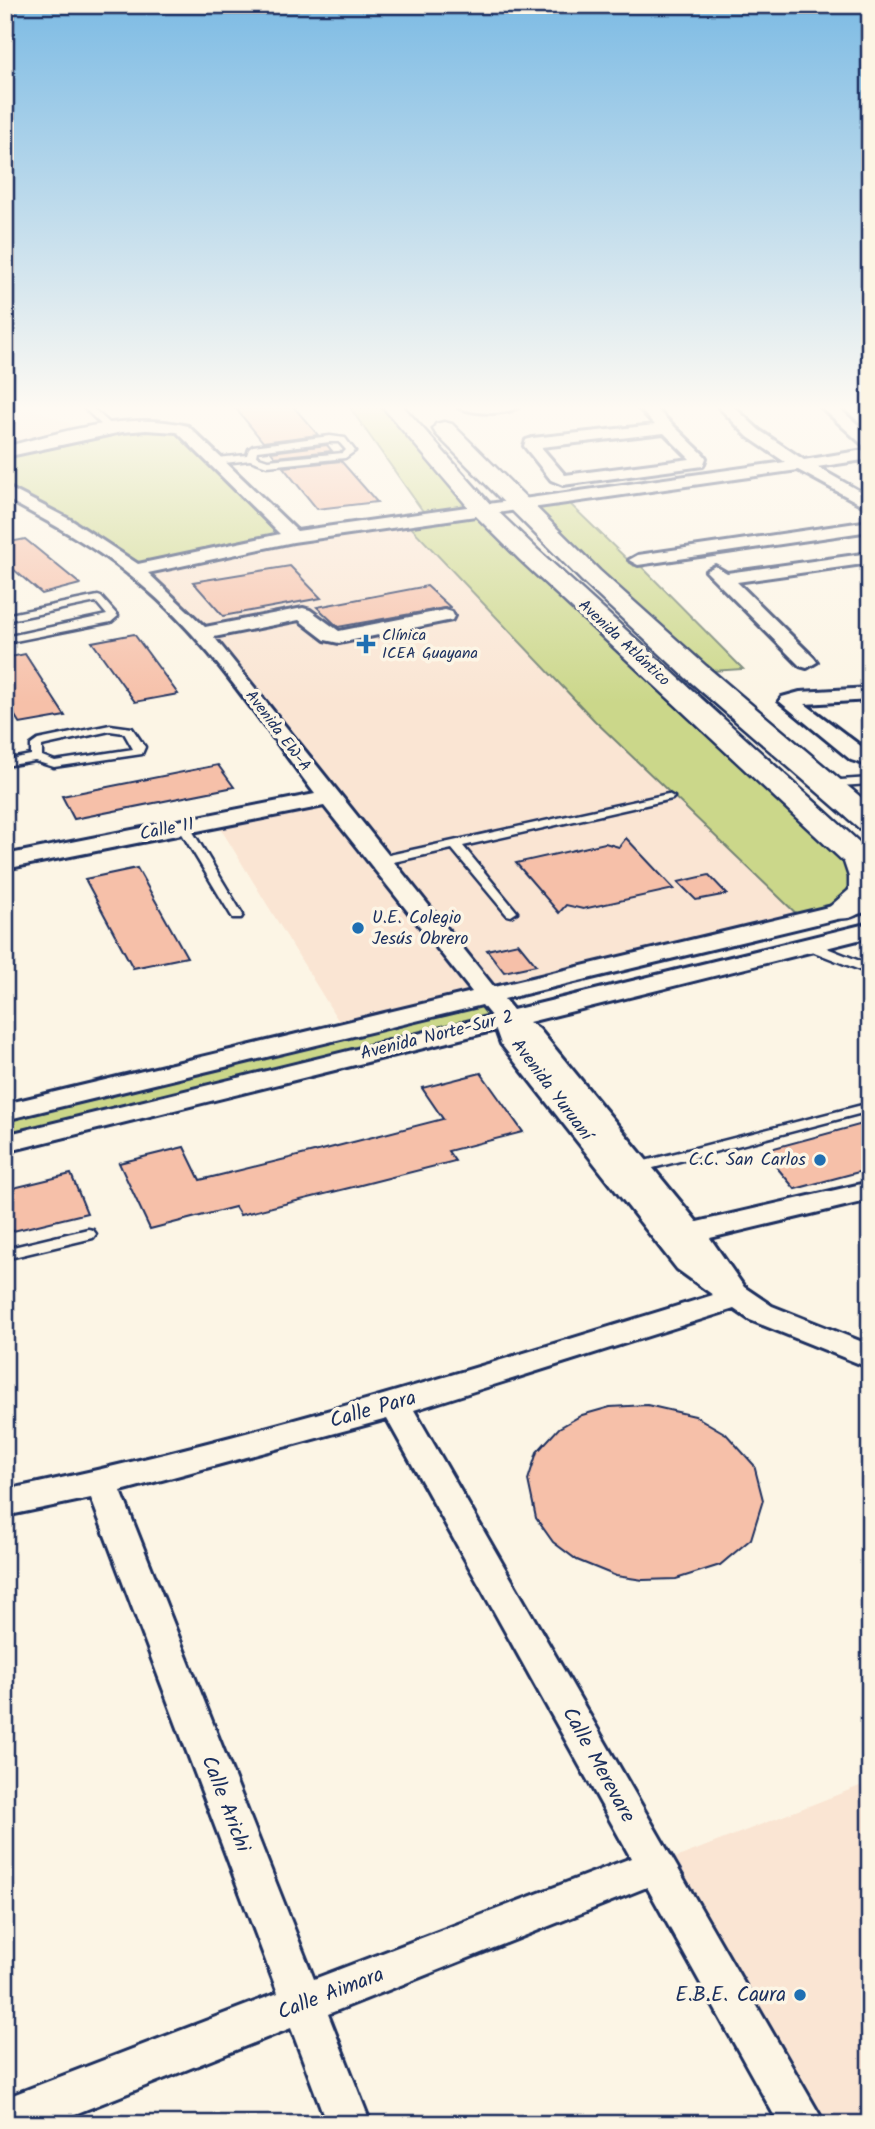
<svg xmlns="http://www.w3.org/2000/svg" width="875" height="2129" viewBox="0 0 875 2129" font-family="Kalam,sans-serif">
  <rect width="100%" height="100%" fill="#fcf5e5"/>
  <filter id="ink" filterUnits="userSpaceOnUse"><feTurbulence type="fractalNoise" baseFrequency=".0143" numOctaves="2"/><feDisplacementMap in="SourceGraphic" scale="14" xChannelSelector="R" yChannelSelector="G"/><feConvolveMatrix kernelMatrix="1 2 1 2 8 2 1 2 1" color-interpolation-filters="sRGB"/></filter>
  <g filter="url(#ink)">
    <g fill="#fae5d3">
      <polygon points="5,405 23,405 93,433 5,452"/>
      <polygon points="405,521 595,721 803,920 344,1030 216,821 328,798 219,655 135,570"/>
      <polygon points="870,1782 870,2124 803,2124 655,1866"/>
    </g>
    <g fill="#cbd78a" stroke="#738374" stroke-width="2">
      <polygon points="348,405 391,405 483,510 859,860 866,889 803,920 595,721 405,521 427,517"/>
      <polygon points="175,426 293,537 135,570 5,491 5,452 72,437"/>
      <polygon points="565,499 634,566 640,565 743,669 696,672 518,505"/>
      <polygon points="489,995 507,1019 5,1144 5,1112"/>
    </g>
    <g fill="#f6c0a9" stroke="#1b2f5e" stroke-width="2">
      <polygon points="233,405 292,405 318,435 263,442"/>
      <polygon points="327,445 332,451 275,457 271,452"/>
      <polygon points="341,461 377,502 317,509 283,467"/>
      <polygon points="25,539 80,584 42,594 5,562 5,543"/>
      <polygon points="290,566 321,598 223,616 193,582"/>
      <polygon points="427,586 450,607 338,627 317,607"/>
      <polygon points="134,634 178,694 135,702 92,642"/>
      <polygon points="25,654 65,716 20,724 5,700 5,658"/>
      <polygon points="218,765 234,787 74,819 62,796"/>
      <polygon points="626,838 674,889 583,909 566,905 559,913 516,863 605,843 619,847"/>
      <polygon points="137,868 187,957 133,968 85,879"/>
      <polygon points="709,875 727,894 696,900 678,882"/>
      <polygon points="518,943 536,965 504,972 487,950"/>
      <polygon points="481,1073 523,1132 448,1151 455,1161 353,1187 240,1215 235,1207 150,1229 119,1163 184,1147 200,1180 322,1150 443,1119 422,1088"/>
      <polygon points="870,1122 870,1169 795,1189 763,1151"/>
      <polygon points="71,1174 87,1213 5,1233 5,1190"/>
      <polygon points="647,1405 695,1416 726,1434 754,1465 763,1500 751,1539 720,1565 676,1579 643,1580 616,1576 577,1560 553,1542 536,1518 528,1480 537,1452 559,1428 582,1415 610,1407"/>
    </g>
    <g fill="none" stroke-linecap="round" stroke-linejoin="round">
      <g stroke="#1b2f5e" stroke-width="5">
        <g id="lane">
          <polygon points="81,405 89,405 115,428 115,432 109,432"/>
          <path d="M330,436L345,438L355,451L345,458L267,466L250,460L216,464L212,461L216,458L247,455L249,449L253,446ZM330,442H339L346,450L343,453L268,460L256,456L257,451Z"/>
          <polygon points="98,596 101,597 118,616 111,622 5,643 5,637 107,615 96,602 5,621 5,615"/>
          <path d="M110,725L132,728L145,747L142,754L54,767L35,761L5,766V760L31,755V745L38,740ZM110,731L124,733L133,749L55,761L42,756V746L46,745Z"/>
          <polygon points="870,778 870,784 826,787 820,784 826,781"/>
          <polygon points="668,794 674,797 672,799 463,846 517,912 511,916 507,915 452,849 380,865 374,861 380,857"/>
          <polygon points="184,823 190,827 243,915 241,918 233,918 231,915 178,827"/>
          <polygon points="809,941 870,965 870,974 804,948 803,945"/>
          <polygon points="870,1103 870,1111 638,1172 631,1167 633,1164"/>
          <polygon points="88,1229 93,1230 96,1234 93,1238 5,1259 5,1249"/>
          <polygon points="5,1476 11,1478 21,1502 18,1507 12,1509 5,1506"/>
        </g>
      </g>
      <g stroke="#1b2f5e" stroke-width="6">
        <g id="street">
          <path d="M456,405H520C507,417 474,413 459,408Z"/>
          <path d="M636,405H652L704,455L706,458L703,466L563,485L551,480L524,446L526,440L532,438L655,425ZM664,433L690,459L565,475L541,447Z"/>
          <path d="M717,405H732L759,430L804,460L870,449V459L817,467L870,497V509L798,470L293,542L148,573L205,627L303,608L310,610L339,631L445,610L452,612L454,616L452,620L339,643L325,640L299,620L214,637L494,987L870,897V911L504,999L513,1010L870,923V937L529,1022L539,1029L697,1222L870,1182V1200L710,1238L744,1287L772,1306L870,1345V1368L750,1320L734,1309L414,1410L825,2124H779L647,1887L328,2014L371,2124H327L291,2028L50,2124H5V2098L278,1993L91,1498L5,1516V1490C246,1441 479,1367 713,1295L677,1269L501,1044L496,1030L5,1152V1135L491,1016L482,1005L5,1120V1104L472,992L324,806L5,869V855L315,794C258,719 204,632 128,574C91,544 47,521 5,498V486L71,520L138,564L280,534L177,432L146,430L122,432L5,457V447C63,432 128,411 188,426L297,531L785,462L748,437ZM387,1419L631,1858L314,1979L121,1491Z"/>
          <polygon points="819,405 835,405 870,435 870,448 864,446"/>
          <polygon points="870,521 870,531 638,565 629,560 638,555"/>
          <polygon points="870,553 870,563 737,582 814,658 817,662 807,668 800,666 706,571 715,566 727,573"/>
          <polygon points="870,688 870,700 805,704 870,753 870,766 851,760 779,701 782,697 800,692"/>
        </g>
      </g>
      <g stroke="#1b2f5e" stroke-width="5">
        <g id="secondary">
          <path d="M381,405H402L491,505L538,550L870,852L869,906C856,917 848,921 831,917L826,910L849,890V877L844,862L520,560L475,515Z"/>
          <polygon points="444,422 452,424 600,571 706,666 870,805 870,830 859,828 686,678 582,581 436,434 433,429 436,424"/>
        </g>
      </g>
      <use href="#lane" fill="#fcf5e5" fill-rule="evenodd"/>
      <use href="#street" fill="#fcf5e5" fill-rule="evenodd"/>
      <use href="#secondary" fill="#fcf5e5" fill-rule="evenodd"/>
    </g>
  </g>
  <linearGradient id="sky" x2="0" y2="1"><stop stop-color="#7dbbe4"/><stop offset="0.58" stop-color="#fefaf3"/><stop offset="1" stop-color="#fefaf3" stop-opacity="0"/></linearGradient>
  <rect width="875" height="703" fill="url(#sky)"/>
  <g fill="#1f6fb2" stroke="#fcf5e5" stroke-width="2.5">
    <path d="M362.5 633.5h7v7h7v7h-7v7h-7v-7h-7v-7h7z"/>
    <circle cx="358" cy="928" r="7"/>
    <circle cx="820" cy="1160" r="7"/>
    <circle cx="800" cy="1995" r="7"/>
  </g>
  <g text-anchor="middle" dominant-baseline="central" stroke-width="7" stroke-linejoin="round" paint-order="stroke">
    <g font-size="16" fill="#1b2f5e" stroke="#fcf5e5" text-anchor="start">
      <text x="382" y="635">Clínica<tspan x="382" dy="18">ICEA Guayana</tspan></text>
    </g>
    <g font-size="16" fill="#1b2f5e" stroke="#fcf5e5">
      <text transform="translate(624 643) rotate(43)">Avenida Atlántico</text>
      <text transform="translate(278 731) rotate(53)">Avenida EW-A</text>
    </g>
    <g font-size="18" fill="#1b2f5e" stroke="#fcf5e5">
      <text transform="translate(167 830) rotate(-11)">Calle 11</text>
      <text transform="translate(437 1036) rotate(-14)">Avenida Norte-Sur 2</text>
      <text transform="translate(551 1090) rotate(53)">Avenida Yuruaní</text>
    </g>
    <g font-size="18" fill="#1b2f5e" stroke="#fcf5e5" text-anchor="start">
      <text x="372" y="918">U.E. Colegio<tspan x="372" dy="21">Jesús Obrero</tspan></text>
      <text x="806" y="1160" text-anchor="end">C.C. San Carlos</text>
    </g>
    <g font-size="21" fill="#1b2f5e" stroke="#fcf5e5">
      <text transform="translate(373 1410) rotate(-16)">Calle Para</text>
      <text transform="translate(598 1765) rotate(61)">Calle Merevare</text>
      <text transform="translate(225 1804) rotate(69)">Calle Arichi</text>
      <text transform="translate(331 1994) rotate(-21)">Calle Aimara</text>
    </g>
    <g font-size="21" fill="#1b2f5e" stroke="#fcf5e5" text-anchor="end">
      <text x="786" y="1995">E.B.E. Caura</text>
    </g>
  </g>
  <rect width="875" height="2129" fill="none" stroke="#fcf5e5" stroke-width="28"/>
  <rect x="14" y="14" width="847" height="2101" fill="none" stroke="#1b2f5e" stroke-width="2.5" filter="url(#ink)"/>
</svg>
